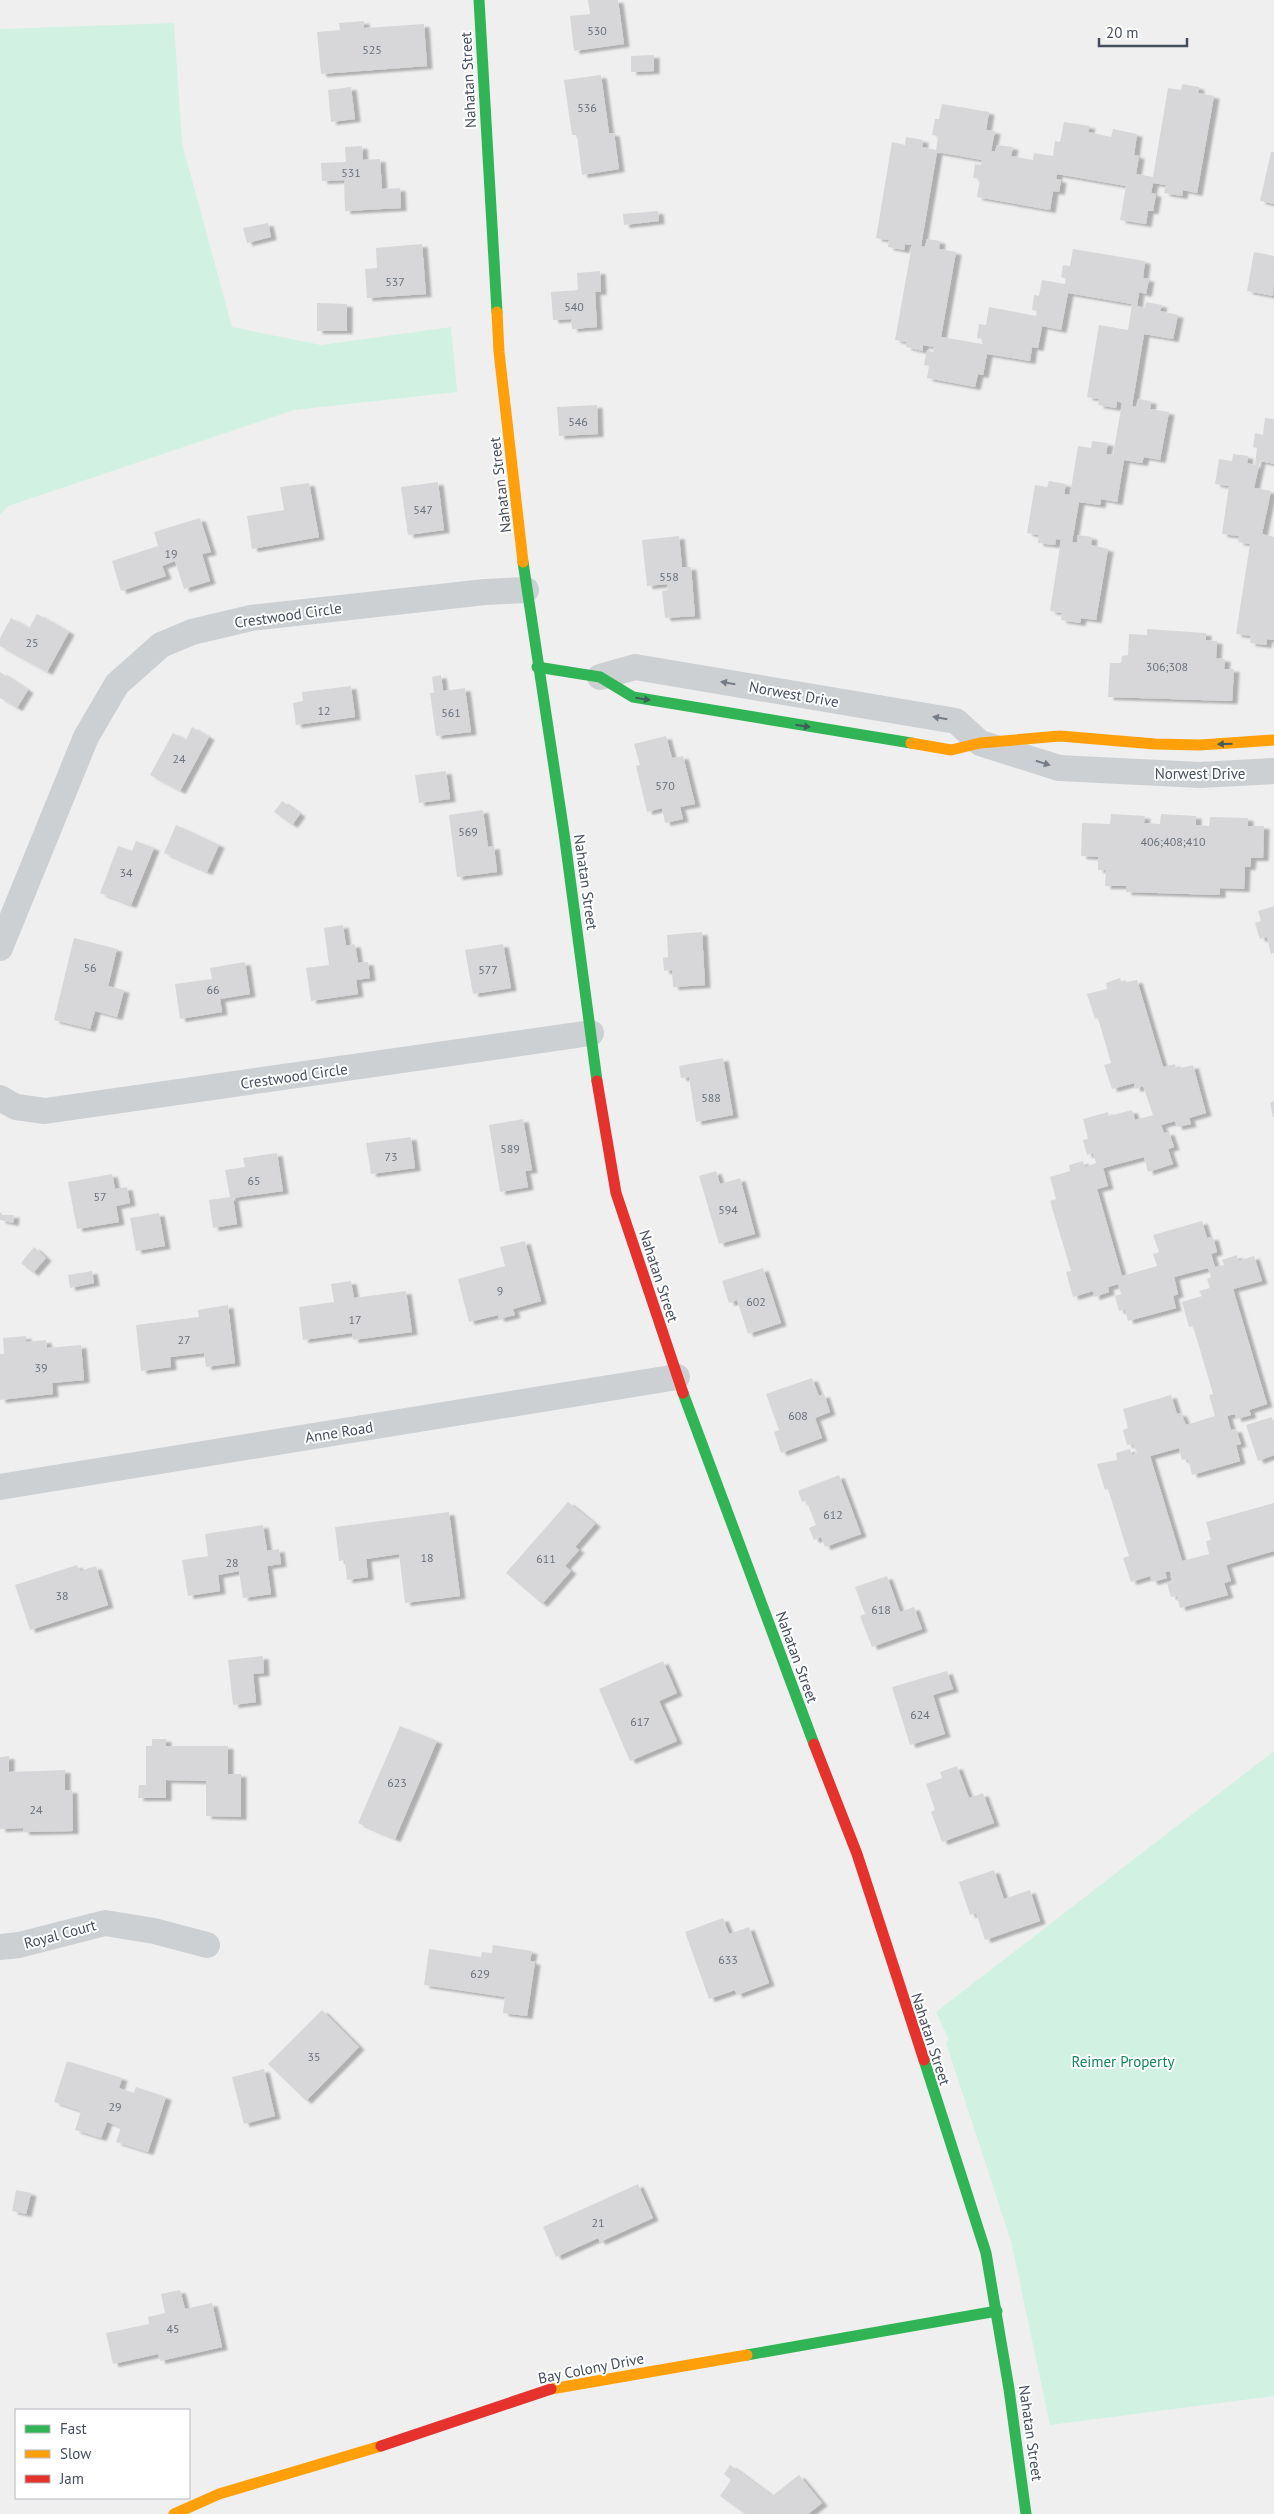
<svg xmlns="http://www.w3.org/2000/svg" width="1274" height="2514" viewBox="0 0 1274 2514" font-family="'PT Sans',sans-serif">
  <defs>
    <filter id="shadow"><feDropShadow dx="5.5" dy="3" stdDeviation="1" flood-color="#0004"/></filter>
  </defs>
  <rect width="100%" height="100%" fill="#f0efef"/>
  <g fill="#d1f2e2">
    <polygon points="174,23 182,143 232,327 321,345 451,327 457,392 294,410 8,506 0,515 0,29"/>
    <polygon points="1274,1751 1274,2396 1050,2425 1011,2241 946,2043 949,2040 936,2012"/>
  </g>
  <g fill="#d7d7d9" filter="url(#shadow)">
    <polygon points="588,0 618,0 624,44 574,51 570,16 590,14"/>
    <polygon points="364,21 364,28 424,24 427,66 321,74 317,32 340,30 339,23"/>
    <polygon points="654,55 654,71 631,72 631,56"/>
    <polygon points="601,75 609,133 614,133 619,169 582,175 577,135 572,135 564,80"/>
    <polygon points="1182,84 1199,87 1198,93 1214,96 1197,193 1183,190 1182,196 1164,193 1166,185 1153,183 1151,193 1156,194 1153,211 1148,211 1146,224 1120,220 1126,186 1057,174 1056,179 1061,180 1059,192 1053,191 1050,210 977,197 980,179 973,178 975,164 981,165 982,160 937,152 921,246 925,247 927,239 940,241 939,249 956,252 941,337 982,344 982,339 977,338 979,324 986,325 989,307 1036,316 1037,311 1032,310 1034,295 1039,296 1042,280 1065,284 1066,279 1061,277 1063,265 1070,266 1073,249 1145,261 1143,278 1149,279 1146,294 1139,292 1137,306 1145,308 1146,302 1162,305 1160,311 1178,315 1173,339 1144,334 1132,406 1136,407 1138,399 1151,401 1150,409 1169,412 1160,460 1144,457 1142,463 1124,460 1117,502 1101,499 1100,505 1079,502 1072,542 1077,543 1078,535 1092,537 1091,545 1108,549 1096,620 1081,618 1080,623 1061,620 1062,613 1050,611 1061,540 1056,539 1055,545 1038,543 1039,535 1027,533 1035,485 1047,487 1049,481 1066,484 1064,494 1070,495 1078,446 1091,448 1092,441 1108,443 1106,454 1113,455 1122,403 1117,401 1116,408 1098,405 1099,399 1087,397 1099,325 1128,330 1132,304 1068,293 1061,330 1042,326 1038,348 1032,347 1030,361 987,354 983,375 978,374 975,387 927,378 929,366 924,365 927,350 933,352 934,347 923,345 923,351 906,347 907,342 895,340 912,245 905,244 904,250 888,247 889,240 876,238 892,142 905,145 906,137 923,140 922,147 936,150 938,136 932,135 935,119 939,119 942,104 989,112 986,130 995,131 991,151 995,152 997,145 1013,147 1011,156 1033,160 1034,153 1053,156 1055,141 1060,142 1064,122 1090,126 1088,132 1111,137 1113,129 1137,134 1134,155 1139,156 1136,174 1153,177 1168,88 1181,90"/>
    <polygon points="351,87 355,119 331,122 328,90"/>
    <polygon points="362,146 363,160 380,159 382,189 400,188 401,208 345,211 344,180 322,181 321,163 346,162 345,147"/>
    <polygon points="1271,152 1274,152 1274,204 1260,201"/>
    <polygon points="658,211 659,221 624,225 623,214"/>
    <polygon points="268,223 271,237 247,243 243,228"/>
    <polygon points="422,244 426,294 367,298 365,269 377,268 376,248"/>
    <polygon points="1254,252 1274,256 1273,296 1247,291"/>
    <polygon points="600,271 601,292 595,292 597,327 572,329 571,319 553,320 551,292 578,290 577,273"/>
    <polygon points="317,303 347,304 347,331 317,331"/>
    <polygon points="597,405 598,434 559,436 557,407"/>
    <polygon points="1265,418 1274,419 1274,464 1260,461 1254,488 1271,491 1262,534 1274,537 1274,640 1267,639 1266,645 1250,643 1251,636 1236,634 1250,544 1238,542 1239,536 1222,534 1229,486 1215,484 1219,459 1232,461 1233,454 1248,456 1247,463 1255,465 1257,448 1253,447 1255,433 1263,435"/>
    <polygon points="438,482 444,530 408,535 401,487"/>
    <polygon points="309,483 319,537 252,549 247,516 284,510 280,487"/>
    <polygon points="200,518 211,552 202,554 210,581 184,589 175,561 162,566 166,576 121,591 112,561 158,546 154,532"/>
    <polygon points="679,536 682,567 691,567 695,616 665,618 662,591 668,590 667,584 647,586 642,540"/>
    <polygon points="37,614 69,632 47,672 0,646 0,638 11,618 29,628"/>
    <polygon points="1147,629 1206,633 1206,640 1217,641 1216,658 1225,659 1224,669 1234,669 1232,701 1108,697 1110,663 1121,663 1122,656 1128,655 1129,634 1147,635"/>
    <polygon points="0,672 28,690 17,708 0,698"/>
    <polygon points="441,675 443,691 465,688 471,732 436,736 430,693 434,693 432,677"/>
    <polygon points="351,686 355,717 296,725 293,703 303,701 302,692"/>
    <polygon points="192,727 209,737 180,791 150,775 173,733 186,740"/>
    <polygon points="666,736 672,758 683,756 695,804 680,807 683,819 665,823 662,808 647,812 636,766 640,765 634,744"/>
    <polygon points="446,771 450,799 419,803 415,775"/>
    <polygon points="282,801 300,814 292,825 274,812"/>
    <polygon points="483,810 488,847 494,846 497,872 457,877 449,815"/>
    <polygon points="1111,814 1145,816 1144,823 1160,824 1161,814 1196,816 1196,825 1209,826 1210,817 1248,818 1248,826 1264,826 1263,858 1251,858 1250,867 1245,867 1244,889 1220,888 1220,895 1126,892 1126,886 1105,886 1106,870 1098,870 1098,857 1081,856 1082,823 1110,824"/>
    <polygon points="176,825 219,845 207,872 164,853"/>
    <polygon points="136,841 154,848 131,905 100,893 118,846 132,851"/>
    <polygon points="1274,906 1274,953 1271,954 1267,937 1260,939 1255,923 1261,921 1258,911"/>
    <polygon points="343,925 346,946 355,944 358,963 368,962 370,978 356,980 358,994 311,1001 306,968 329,965 324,928"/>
    <polygon points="702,932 705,985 673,987 672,970 664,971 663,958 668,957 667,935"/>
    <polygon points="74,938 117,949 108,986 124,990 117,1017 95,1011 90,1029 54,1020"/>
    <polygon points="503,944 511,988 473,994 465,950"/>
    <polygon points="245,962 250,994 220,999 222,1012 180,1019 175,984 212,979 210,968"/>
    <polygon points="1120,978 1122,983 1137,980 1163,1067 1175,1064 1176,1069 1193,1065 1206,1113 1189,1118 1191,1124 1177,1127 1175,1121 1161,1125 1164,1133 1169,1132 1174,1147 1168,1149 1173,1164 1148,1172 1144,1157 1103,1168 1108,1186 1097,1189 1122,1276 1157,1266 1153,1254 1159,1252 1153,1235 1202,1221 1207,1238 1213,1237 1217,1252 1211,1254 1215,1267 1224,1265 1222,1260 1237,1255 1238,1261 1254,1256 1262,1281 1233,1289 1267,1404 1249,1410 1251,1415 1236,1419 1235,1414 1227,1416 1231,1430 1236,1429 1241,1444 1236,1445 1240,1461 1192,1475 1188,1459 1182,1460 1179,1448 1150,1456 1182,1561 1209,1554 1206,1541 1211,1540 1206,1522 1274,1503 1274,1551 1226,1565 1231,1581 1224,1583 1228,1595 1180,1608 1177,1596 1171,1597 1167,1583 1173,1581 1170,1571 1165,1572 1167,1578 1152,1582 1150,1576 1131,1582 1123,1558 1129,1556 1126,1547 1108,1489 1105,1490 1097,1464 1117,1460 1116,1453 1130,1449 1132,1455 1137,1453 1133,1444 1127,1445 1123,1430 1128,1428 1123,1409 1171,1395 1177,1414 1181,1413 1186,1425 1215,1416 1209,1395 1213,1394 1193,1326 1189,1327 1182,1302 1202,1296 1199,1291 1210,1288 1207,1279 1211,1277 1208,1268 1174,1277 1178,1294 1173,1296 1176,1308 1128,1321 1125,1309 1119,1311 1115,1296 1121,1294 1118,1284 1108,1287 1109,1292 1094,1297 1093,1291 1073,1297 1066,1272 1071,1271 1050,1201 1056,1199 1050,1177 1070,1171 1069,1165 1083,1161 1085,1167 1096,1163 1093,1153 1087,1155 1083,1140 1088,1139 1083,1119 1108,1112 1109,1116 1132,1110 1135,1120 1153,1115 1143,1086 1135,1089 1134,1083 1112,1089 1104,1065 1111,1063 1098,1018 1095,1019 1087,994 1107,989 1106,983"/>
    <polygon points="723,1058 733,1115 696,1122 689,1077 681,1078 679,1066"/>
    <polygon points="1274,1101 1274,1117 1273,1117 1270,1103"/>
    <polygon points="523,1119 532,1170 525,1171 528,1187 500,1192 489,1125"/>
    <polygon points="411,1137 415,1168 371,1174 366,1143"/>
    <polygon points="277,1153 283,1191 233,1198 237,1224 213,1228 209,1200 230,1197 225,1170 245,1167 243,1158"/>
    <polygon points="716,1171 720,1184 740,1178 755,1234 719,1244 699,1176"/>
    <polygon points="112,1174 115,1189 127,1187 130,1203 116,1206 119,1222 77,1229 68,1182"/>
    <polygon points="0,1212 3,1215 14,1215 13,1223 0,1220"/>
    <polygon points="159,1213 165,1246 136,1251 130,1218"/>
    <polygon points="525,1241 541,1301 513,1309 515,1315 499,1319 498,1315 469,1322 458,1279 505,1266 500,1247"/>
    <polygon points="34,1247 46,1258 33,1273 21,1263"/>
    <polygon points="763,1268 781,1323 748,1334 737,1300 729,1303 722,1281"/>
    <polygon points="92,1271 94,1283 70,1288 68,1275"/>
    <polygon points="351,1281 354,1298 406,1291 412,1332 353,1340 352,1333 303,1340 299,1307 334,1302 331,1284"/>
    <polygon points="228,1305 235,1363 206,1367 204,1353 170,1357 171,1367 141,1371 136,1325 199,1317 198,1310"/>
    <polygon points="26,1336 26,1342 46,1340 47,1348 81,1345 84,1380 52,1383 53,1394 0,1400 0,1354 4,1354 3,1338"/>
    <polygon points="812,1378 819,1396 824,1394 830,1412 815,1418 822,1438 781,1453 774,1432 779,1430 766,1394"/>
    <polygon points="1272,1417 1274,1424 1274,1455 1258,1461 1246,1425"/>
    <polygon points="839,1475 861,1534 825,1547 821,1537 814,1540 809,1528 816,1525 806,1500 802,1502 798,1491"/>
    <polygon points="568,1502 595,1524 575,1547 579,1550 565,1566 571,1571 542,1604 506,1573"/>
    <polygon points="449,1512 460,1596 405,1603 399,1554 366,1559 368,1577 347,1580 345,1560 339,1561 335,1527"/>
    <polygon points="263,1525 267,1551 279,1549 281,1564 267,1566 271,1594 243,1598 239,1571 218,1575 220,1591 188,1596 182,1560 208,1556 205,1534"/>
    <polygon points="77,1565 80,1571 96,1566 108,1605 30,1630 15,1585"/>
    <polygon points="887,1576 900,1612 914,1607 922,1629 872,1647 860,1616 865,1614 855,1587"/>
    <polygon points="263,1656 264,1673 253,1674 256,1702 233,1705 228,1660"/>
    <polygon points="663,1661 677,1693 659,1701 677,1741 630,1761 599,1689"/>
    <polygon points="947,1671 953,1689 933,1695 945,1734 910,1745 892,1687"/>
    <polygon points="400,1726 437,1741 395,1839 358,1823"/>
    <polygon points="152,1739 166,1739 166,1746 228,1746 228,1774 241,1774 241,1817 206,1816 206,1781 166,1780 166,1798 138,1798 139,1785 146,1785 146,1746 152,1746"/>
    <polygon points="9,1756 9,1772 65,1770 65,1790 72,1790 73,1831 24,1832 23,1828 0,1829 0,1757"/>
    <polygon points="957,1766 969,1798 983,1793 994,1823 942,1842 931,1812 935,1810 926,1784 942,1778 940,1772"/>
    <polygon points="994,1870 1004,1899 1030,1890 1040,1921 985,1940 976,1913 970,1915 959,1882"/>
    <polygon points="723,1918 729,1934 749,1927 769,1983 737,1995 735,1990 709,1999 685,1932"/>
    <polygon points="493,1945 532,1951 530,1961 535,1962 527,2016 503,2013 505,1997 424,1985 429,1949 481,1957 482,1952 492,1953"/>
    <polygon points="322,2010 359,2047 306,2101 268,2064"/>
    <polygon points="67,2061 122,2078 119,2088 134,2093 136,2087 166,2097 148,2152 116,2142 121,2127 107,2122 101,2138 75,2130 81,2111 54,2102"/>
    <polygon points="264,2069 275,2116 244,2124 232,2077"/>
    <polygon points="638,2184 653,2218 600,2242 598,2238 556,2257 543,2227"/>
    <polygon points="16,2190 31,2193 26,2214 12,2211"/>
    <polygon points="180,2290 185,2309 212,2303 222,2347 160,2361 158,2354 113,2364 106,2333 149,2324 148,2317 165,2313 161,2294"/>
    <polygon points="730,2465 772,2496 799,2475 822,2503 808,2514 745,2514 720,2496 731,2480 724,2474"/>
  </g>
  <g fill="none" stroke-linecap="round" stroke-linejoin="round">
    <g stroke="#cdd0d3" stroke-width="26">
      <polyline points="600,677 635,667 956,721 980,743 1059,768 1200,775 1274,771"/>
      <polyline points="0,948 86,737 117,684 161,645 192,632 251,618 485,592 526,590"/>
      <polyline points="0,1098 16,1107 45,1111 591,1033"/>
      <polyline points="0,1487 677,1377"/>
      <polyline points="0,1947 19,1945 105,1923 154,1931 207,1945"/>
    </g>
    <g stroke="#30b455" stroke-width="11">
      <polyline points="479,0 497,312"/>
      <polyline points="523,562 564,833 597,1081"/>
      <polyline points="537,667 600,677 633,697 911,743"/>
      <polyline points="683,1393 814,1744"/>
      <polyline points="924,2060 986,2253 1009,2389 1026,2514"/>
      <polyline points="747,2355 997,2311"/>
    </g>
    <g stroke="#ff9f0a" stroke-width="11">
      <polyline points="497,312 499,352 523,562"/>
      <polyline points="911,743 951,750 980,743 1060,736 1155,744 1200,745 1274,740"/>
      <polyline points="551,2389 747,2355"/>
      <polyline points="174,2514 219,2494 381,2446"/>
    </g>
    <g stroke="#e5322d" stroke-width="11">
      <polyline points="597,1081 616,1193 683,1393"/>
      <polyline points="814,1744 857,1854 924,2060"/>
      <polyline points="381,2446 551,2389"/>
    </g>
  </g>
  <defs><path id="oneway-solid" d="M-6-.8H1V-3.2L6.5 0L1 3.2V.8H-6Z" transform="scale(1.25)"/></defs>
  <g fill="#747c86">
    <use href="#oneway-solid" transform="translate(728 683) rotate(-170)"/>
    <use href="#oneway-solid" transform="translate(940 718) rotate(-170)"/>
    <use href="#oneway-solid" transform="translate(1043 763) rotate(17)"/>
  </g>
  <g fill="#415d5c">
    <use href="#oneway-solid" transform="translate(643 699) rotate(9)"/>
    <use href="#oneway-solid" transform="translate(803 726) rotate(9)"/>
    <use href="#oneway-solid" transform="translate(1225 744) rotate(178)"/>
  </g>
  <g text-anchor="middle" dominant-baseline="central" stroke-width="4" stroke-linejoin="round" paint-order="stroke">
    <g font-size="12" fill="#6a727d">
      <text x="597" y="30">530</text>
      <text x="372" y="49">525</text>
      <text x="587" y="107">536</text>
      <text x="351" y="172">531</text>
      <text x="395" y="281">537</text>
      <text x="574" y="306">540</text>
      <text x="578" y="421">546</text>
      <text x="423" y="509">547</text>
      <text x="171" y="553">19</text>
      <text x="669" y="576">558</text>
      <text x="32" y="642">25</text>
      <text x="1167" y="666">306;308</text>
      <text x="324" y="710">12</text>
      <text x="451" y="712">561</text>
      <text x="179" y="758">24</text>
      <text x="665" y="785">570</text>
      <text x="468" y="831">569</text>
      <text x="1173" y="841">406;408;410</text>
      <text x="126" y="872">34</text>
      <text x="90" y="967">56</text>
      <text x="488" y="969">577</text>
      <text x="213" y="989">66</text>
      <text x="711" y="1097">588</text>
      <text x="510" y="1148">589</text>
      <text x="391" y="1156">73</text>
      <text x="254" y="1180">65</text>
      <text x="100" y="1196">57</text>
      <text x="728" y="1209">594</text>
      <text x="500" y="1290">9</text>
      <text x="756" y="1301">602</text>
      <text x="355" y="1319">17</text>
      <text x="184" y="1339">27</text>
      <text x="41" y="1367">39</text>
      <text x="798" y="1415">608</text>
      <text x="833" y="1514">612</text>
      <text x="427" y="1557">18</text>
      <text x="546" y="1558">611</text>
      <text x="232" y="1562">28</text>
      <text x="62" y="1595">38</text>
      <text x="881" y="1609">618</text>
      <text x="920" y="1714">624</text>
      <text x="640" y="1721">617</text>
      <text x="397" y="1782">623</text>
      <text x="36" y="1809">24</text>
      <text x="728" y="1959">633</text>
      <text x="480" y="1973">629</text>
      <text x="314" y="2056">35</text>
      <text x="115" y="2106">29</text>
      <text x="598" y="2222">21</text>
      <text x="173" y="2328">45</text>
    </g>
    <g font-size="15" fill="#444e5d" stroke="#fff">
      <text transform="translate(468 80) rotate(-93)">Nahatan Street</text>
      <text transform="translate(500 485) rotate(-97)">Nahatan Street</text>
      <text transform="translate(288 615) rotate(-8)">Crestwood Circle</text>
      <text transform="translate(794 694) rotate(10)">Norwest Drive</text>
      <text x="1200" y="773">Norwest Drive</text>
      <text transform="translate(586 882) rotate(82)">Nahatan Street</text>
      <text transform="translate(294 1076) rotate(-8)">Crestwood Circle</text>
      <text transform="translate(659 1276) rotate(72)">Nahatan Street</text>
      <text transform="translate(339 1432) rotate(-9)">Anne Road</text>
      <text transform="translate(797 1657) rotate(70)">Nahatan Street</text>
      <text transform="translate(60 1934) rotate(-15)">Royal Court</text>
      <text transform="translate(931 2039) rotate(72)">Nahatan Street</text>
      <text transform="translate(591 2368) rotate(-11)">Bay Colony Drive</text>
      <text transform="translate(1031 2433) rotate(82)">Nahatan Street</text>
    </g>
    <g font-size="15" fill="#0d875b" stroke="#fff">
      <text x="1123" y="2061">Reimer Property</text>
    </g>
  </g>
  <rect x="15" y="2409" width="175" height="90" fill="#ffffff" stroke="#b4b8be"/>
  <rect x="25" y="2425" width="25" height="8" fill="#30b455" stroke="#b4b8be"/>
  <text x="60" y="2434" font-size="15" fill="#444e5d">Fast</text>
  <rect x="25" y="2450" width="25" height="8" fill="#ff9f0a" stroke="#b4b8be"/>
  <text x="60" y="2459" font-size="15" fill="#444e5d">Slow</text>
  <rect x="25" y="2475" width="25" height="8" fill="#e5322d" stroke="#b4b8be"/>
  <text x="60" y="2484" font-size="15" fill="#444e5d">Jam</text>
  <path d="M1099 38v8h88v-8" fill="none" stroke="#444e5d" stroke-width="2.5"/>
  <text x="1106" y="38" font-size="15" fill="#444e5d" stroke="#ffffff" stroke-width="4" paint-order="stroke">20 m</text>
</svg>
